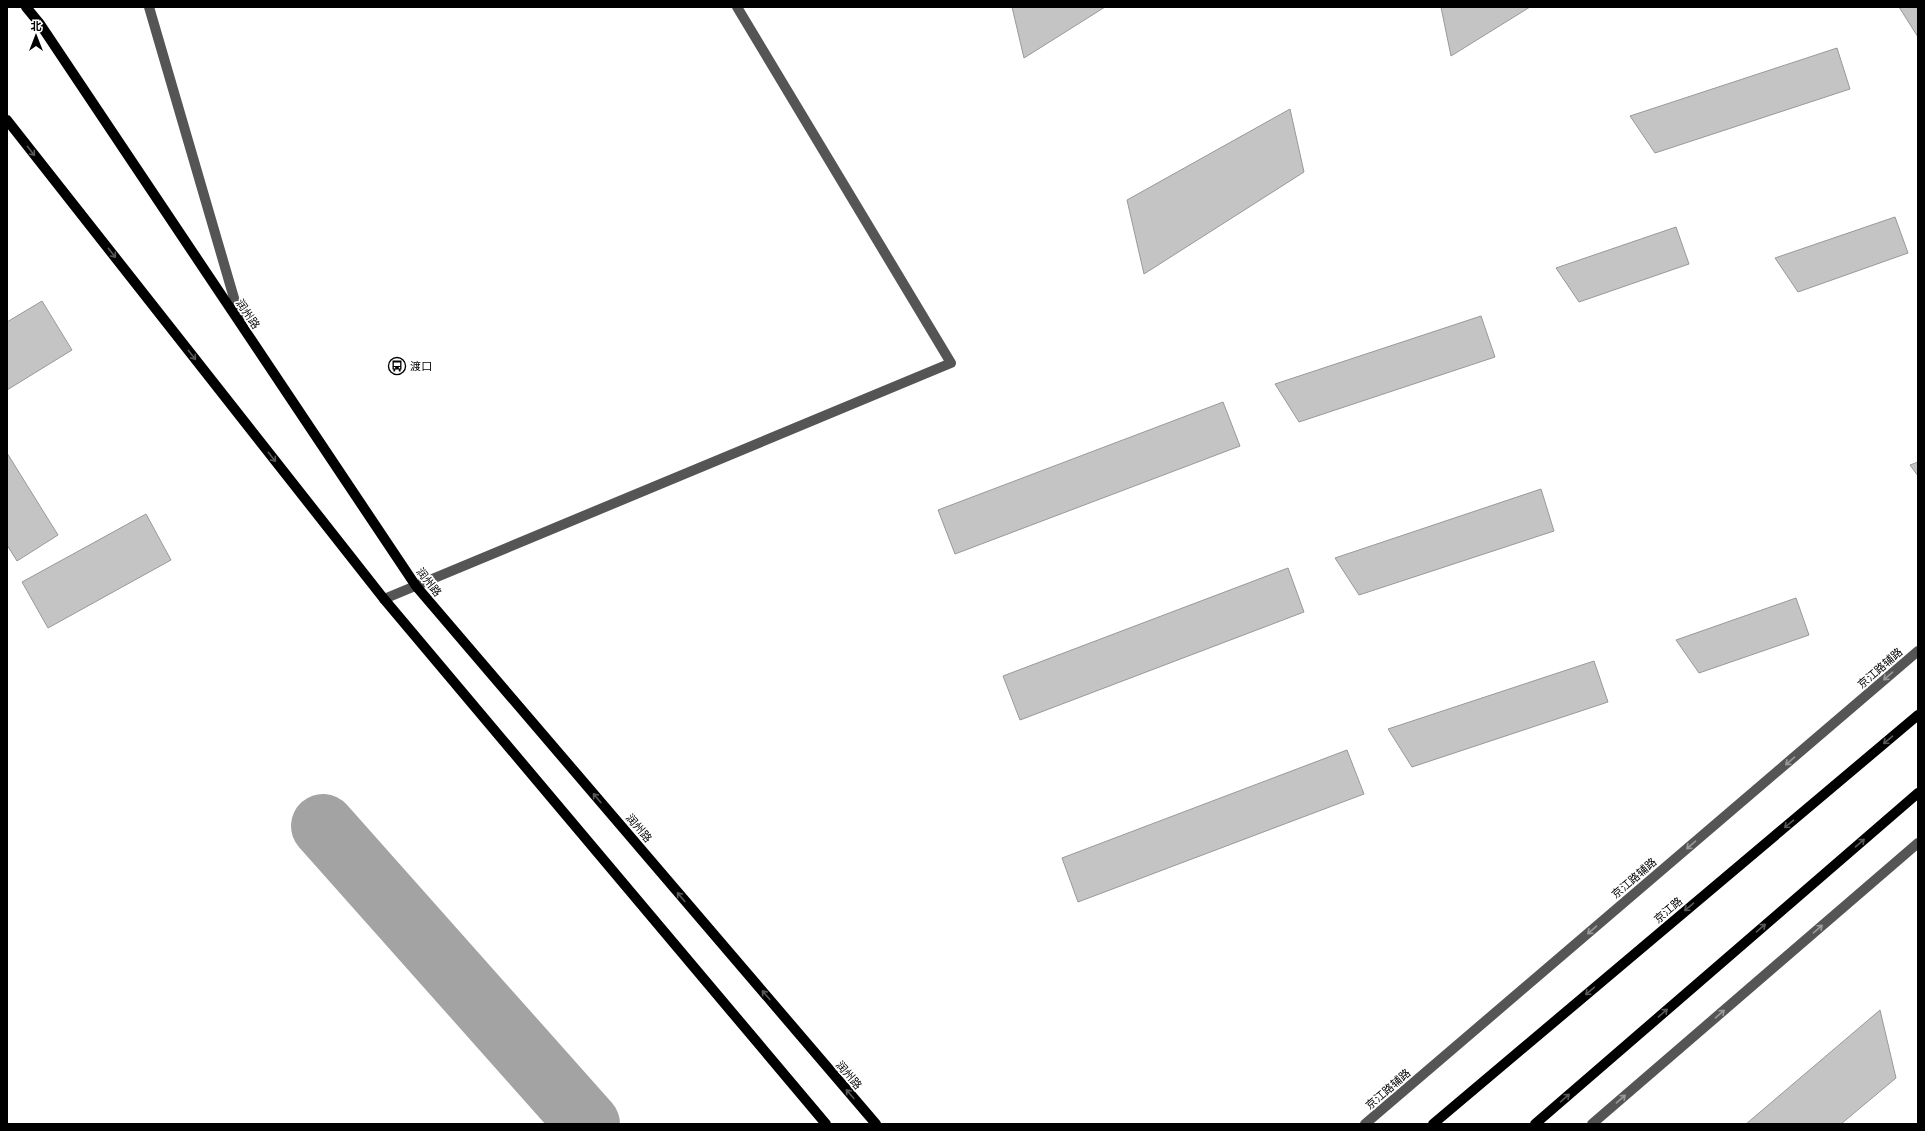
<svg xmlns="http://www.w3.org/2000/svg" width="1925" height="1131" viewBox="0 0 1925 1131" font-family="'Space Grotesk','Noto Sans SC',sans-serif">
  <rect width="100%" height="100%" fill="#fff"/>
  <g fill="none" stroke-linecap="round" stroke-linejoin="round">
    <polyline stroke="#a3a3a3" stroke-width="64" points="323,826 588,1124"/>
  </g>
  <g fill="#c4c4c4" stroke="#999">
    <polygon points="1012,7 1105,7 1024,58"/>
    <polygon points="1441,7 1530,7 1451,56"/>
    <polygon points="1899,7 1918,7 1918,37"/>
    <polygon points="1837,48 1850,89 1655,153 1630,116"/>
    <polygon points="1290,109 1304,172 1144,274 1127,200"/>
    <polygon points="1895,217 1908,253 1798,292 1775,258"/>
    <polygon points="1676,227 1689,264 1579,302 1556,268"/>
    <polygon points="42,301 72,350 7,390 7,322"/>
    <polygon points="1481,316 1495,357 1299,422 1275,384"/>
    <polygon points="1223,402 1240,446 955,554 938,510"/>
    <polygon points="7,453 58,535 17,561 7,545"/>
    <polygon points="1918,462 1918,476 1910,465"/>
    <polygon points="1541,489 1554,531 1359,595 1335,558"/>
    <polygon points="146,514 171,560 48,628 22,582"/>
    <polygon points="1288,568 1304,612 1020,720 1003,676"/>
    <polygon points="1796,598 1809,635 1699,673 1676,640"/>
    <polygon points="1594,661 1608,702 1412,767 1388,729"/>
    <polygon points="1347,750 1364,794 1078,902 1062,858"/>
    <polygon points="1880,1010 1896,1078 1841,1124 1746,1124"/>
  </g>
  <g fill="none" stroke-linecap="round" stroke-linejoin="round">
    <g stroke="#555" stroke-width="10">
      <polyline points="149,7 241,322"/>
      <polyline points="384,599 951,363 737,7"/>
      <polyline points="1365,1124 1918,651"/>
      <polyline points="1592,1124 1918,843"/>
    </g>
    <g stroke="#000" stroke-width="10">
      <polyline points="26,7 40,24 416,586 876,1124"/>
      <polyline points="7,120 384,599 826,1124"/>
      <polyline points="1433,1124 1918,715"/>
      <polyline points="1535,1124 1918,793"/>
    </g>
  </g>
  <defs><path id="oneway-shaft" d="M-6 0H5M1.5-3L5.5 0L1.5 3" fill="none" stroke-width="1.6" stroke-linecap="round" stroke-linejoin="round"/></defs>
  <g stroke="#595959">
    <use href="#oneway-shaft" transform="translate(31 151) rotate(52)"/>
    <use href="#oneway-shaft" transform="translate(112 253) rotate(52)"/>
    <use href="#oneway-shaft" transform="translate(192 355) rotate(52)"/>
    <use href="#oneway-shaft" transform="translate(272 457) rotate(52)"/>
    <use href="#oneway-shaft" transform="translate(1888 740) rotate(140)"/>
    <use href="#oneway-shaft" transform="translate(597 798) rotate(-130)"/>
    <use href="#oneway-shaft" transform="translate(1789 824) rotate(140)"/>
    <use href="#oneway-shaft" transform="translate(1860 843) rotate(-41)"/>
    <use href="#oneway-shaft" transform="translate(681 897) rotate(-130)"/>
    <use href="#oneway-shaft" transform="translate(1689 907) rotate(140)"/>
    <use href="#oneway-shaft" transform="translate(1761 928) rotate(-41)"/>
    <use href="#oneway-shaft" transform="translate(1590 991) rotate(140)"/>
    <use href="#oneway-shaft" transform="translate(766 995) rotate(-130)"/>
    <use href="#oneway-shaft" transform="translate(1663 1013) rotate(-41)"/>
    <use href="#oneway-shaft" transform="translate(850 1094) rotate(-130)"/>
    <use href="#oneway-shaft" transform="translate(1565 1098) rotate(-41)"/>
  </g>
  <g stroke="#999">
    <use href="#oneway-shaft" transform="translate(1888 676) rotate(139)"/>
    <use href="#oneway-shaft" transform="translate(1790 761) rotate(139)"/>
    <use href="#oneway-shaft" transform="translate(1691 845) rotate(139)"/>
    <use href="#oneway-shaft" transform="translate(1818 929) rotate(-41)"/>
    <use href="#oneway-shaft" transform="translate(1592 930) rotate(139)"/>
    <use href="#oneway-shaft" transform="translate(1720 1014) rotate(-41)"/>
    <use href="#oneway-shaft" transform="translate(1621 1099) rotate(-41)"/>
  </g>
  <defs>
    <g id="bus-ring" transform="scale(0.9)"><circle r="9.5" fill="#fff" stroke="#000" stroke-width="1.5"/><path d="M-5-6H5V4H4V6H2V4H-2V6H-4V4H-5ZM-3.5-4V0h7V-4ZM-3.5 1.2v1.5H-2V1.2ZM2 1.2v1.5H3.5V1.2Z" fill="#000"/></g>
  </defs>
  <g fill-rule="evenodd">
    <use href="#bus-ring" x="397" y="366"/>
  </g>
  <g text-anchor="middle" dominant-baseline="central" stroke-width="3.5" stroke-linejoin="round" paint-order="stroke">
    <g font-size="11" fill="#000" stroke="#fff">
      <text transform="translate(248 314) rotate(56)">润州路</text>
      <text transform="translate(429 582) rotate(52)">润州路</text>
      <text transform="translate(1880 668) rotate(-41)">京江路辅路</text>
      <text transform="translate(639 828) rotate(50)">润州路</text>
      <text transform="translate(1634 878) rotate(-41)">京江路辅路</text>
      <text transform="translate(1668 910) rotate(-40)">京江路</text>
      <text transform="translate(849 1075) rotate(50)">润州路</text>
      <text transform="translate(1388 1089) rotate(-41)">京江路辅路</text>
    </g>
    <g font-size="11" fill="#000" stroke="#fff" text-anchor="start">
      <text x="410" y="366">渡口</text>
    </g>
  </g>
  <rect width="1925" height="1131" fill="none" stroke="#000000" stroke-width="16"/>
  <g transform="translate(36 36)" stroke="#ffffff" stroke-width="3" paint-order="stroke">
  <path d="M0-3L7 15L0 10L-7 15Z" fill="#000000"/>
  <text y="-6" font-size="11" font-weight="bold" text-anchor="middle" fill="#000000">北</text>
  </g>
</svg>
